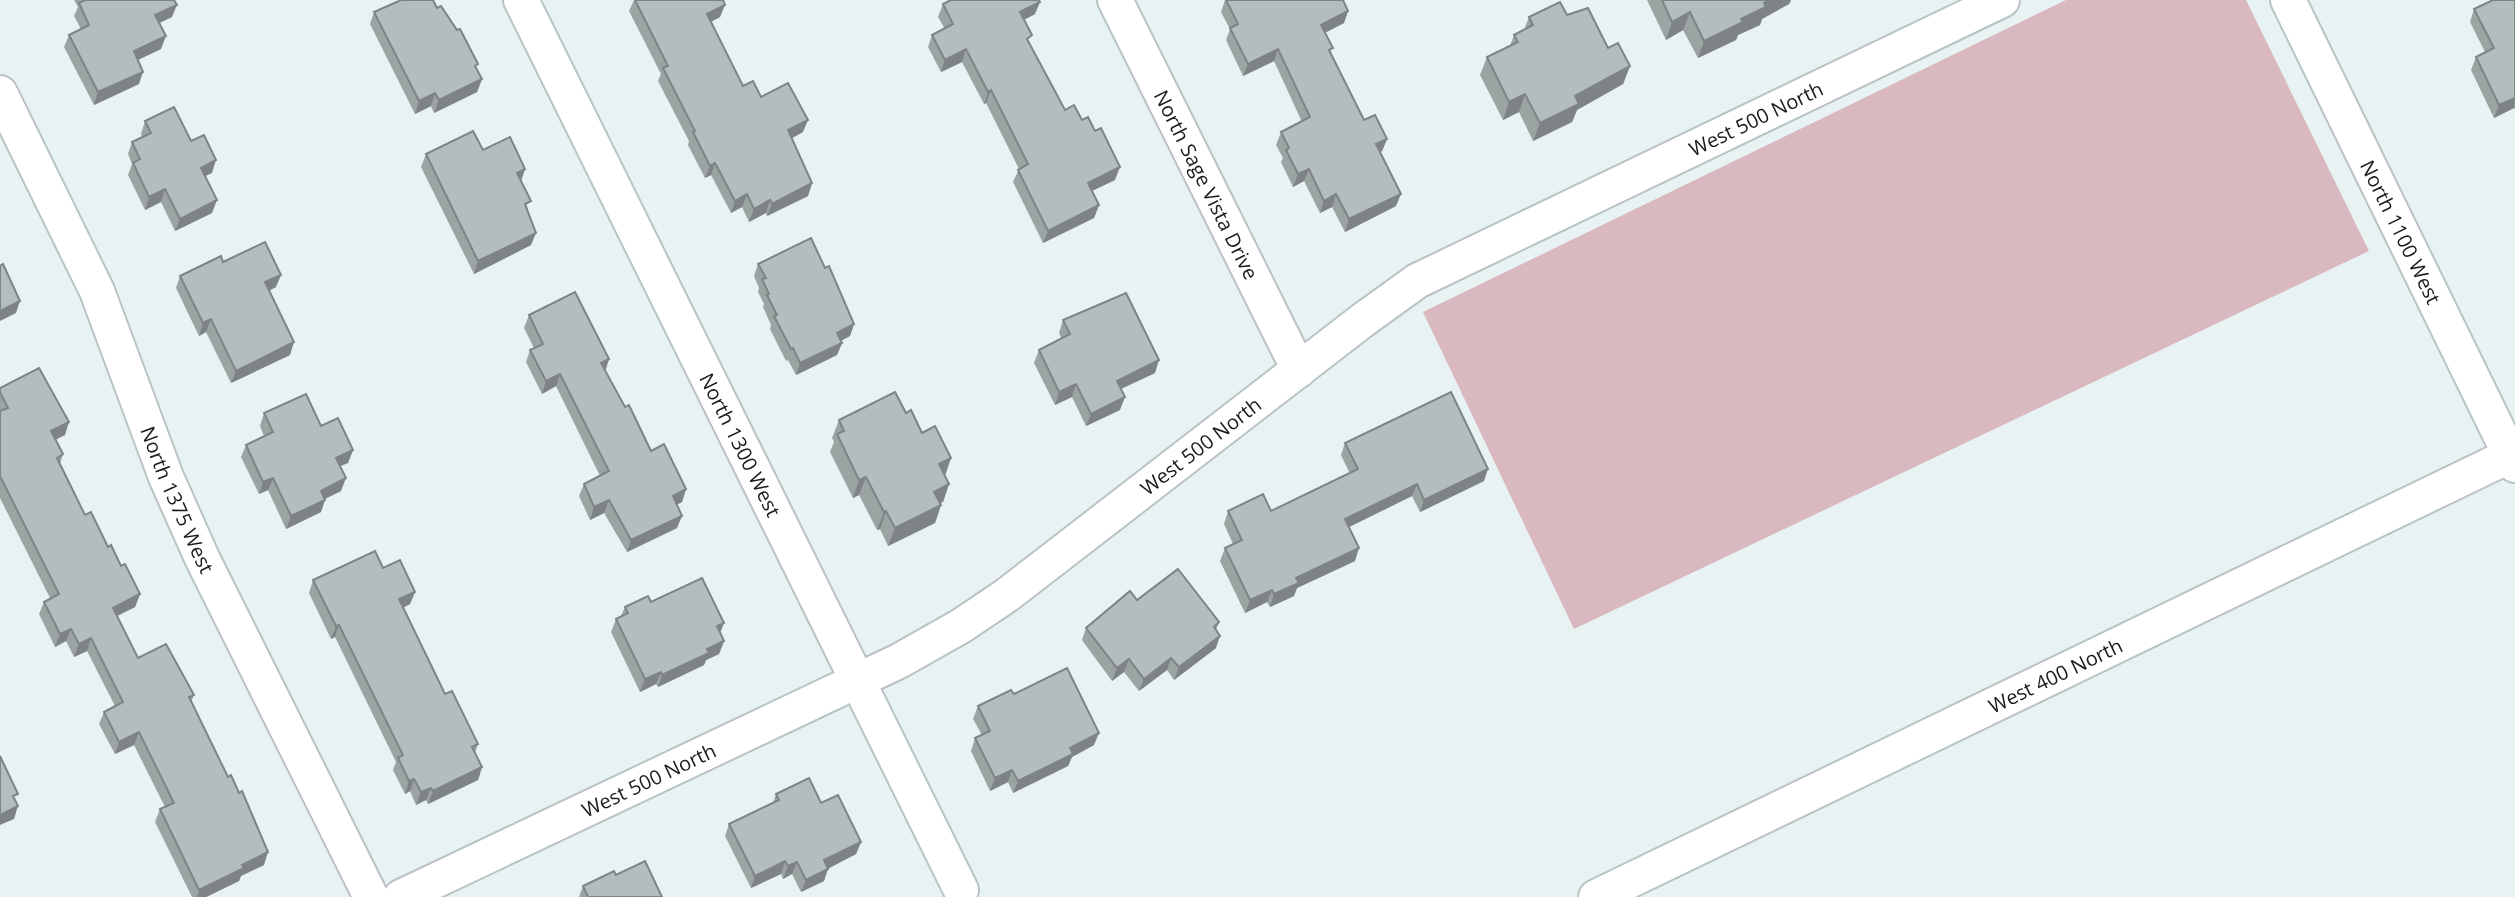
<svg xmlns="http://www.w3.org/2000/svg" width="2515" height="897" viewBox="0 0 2515 897" font-family="'Open Sans',sans-serif">
  <rect width="100%" height="100%" fill="#e8f2f3"/>
  <polygon fill="#d9b9bf" points="2066,0 2246,0 2369,251 1574,629 1423,312"/>
  <g fill="none" stroke-linecap="round" stroke-linejoin="round">
    <g stroke="#b9c3c4" stroke-width="38">
      <g id="street">
        <path id="s1" d="M521,0L961,890"/>
        <path id="s2" d="M1115,0L1299,370"/>
        <path id="s3" d="M2288,0L2515,465"/>
        <path id="s4" d="M0,93L97,291L166,477L202,558L371,897"/>
        <path id="s5" d="M401,897L899,661L961,626L1007,595L1363,320L1417,281L2002,0"/>
        <path id="s6" d="M1596,897L2515,453"/>
      </g>
    </g>
    <use href="#street" stroke="#fff" stroke-width="34"/>
  </g>
  <g fill="#9ba3a3">
    <polygon points="74,0 174,0 172,17 159,23 161,49 138,60 139,84 94,105 64,47 69,35 81,29 74,16 78,7"/>
    <polygon points="634,0 723,0 720,17 711,22 743,86 761,97 803,132 792,138 812,183 808,196 767,216 766,213 749,222 742,207 731,213 711,175 705,178 688,145 689,141 658,81 661,74 629,11"/>
    <polygon points="1225,0 1343,0 1348,11 1344,23 1325,33 1331,54 1364,120 1387,139 1382,151 1380,152 1396,206 1345,232 1332,207 1320,213 1304,181 1293,187 1281,162 1283,158 1276,145 1281,132 1302,122 1274,61 1243,76 1226,40 1230,29 1221,12"/>
    <polygon points="1647,0 1791,0 1789,4 1762,19 1760,25 1738,35 1736,40 1698,58 1683,30 1666,40"/>
    <polygon points="2515,0 2515,109 2514,108 2494,118 2471,70 2476,57 2485,52 2470,22 2474,9"/>
    <polygon points="943,4 1035,14 1024,20 1029,43 1065,110 1115,180 1092,191 1099,205 1094,218 1043,243 1013,182 1019,169 986,103 984,104 962,62 941,72 928,47 932,35 945,29 938,17"/>
    <polygon points="437,8 476,68 482,79 477,92 434,113 431,106 415,114 370,24 374,12"/>
    <polygon points="1567,15 1630,66 1623,84 1577,110 1572,122 1533,141 1519,112 1503,120 1480,75 1487,57 1510,46 1514,35 1524,30 1529,17"/>
    <polygon points="145,121 191,141 212,173 205,176 212,213 175,231 161,202 145,210 128,175 132,164 128,154 132,142 142,137 141,134"/>
    <polygon points="483,150 525,169 521,181 528,210 531,245 474,274 421,167 426,154"/>
    <polygon points="223,262 276,287 269,291 290,355 231,383 206,332 199,336 176,288 180,276"/>
    <polygon points="758,264 854,324 850,336 841,341 842,343 837,355 796,375 788,360 786,361 770,329 771,325 763,307 764,304 758,292 759,288 754,276"/>
    <polygon points="529,315 609,359 605,370 625,407 651,451 686,489 682,502 676,505 677,528 627,552 604,513 590,520 579,496 584,484 600,476 556,386 542,394 526,362 530,350 534,348 524,328"/>
    <polygon points="1063,320 1155,373 1121,389 1120,410 1086,426 1072,397 1055,405 1034,363 1039,350 1062,339 1059,333"/>
    <polygon points="0,388 65,435 56,439 63,454 60,464 85,515 108,547 140,594 135,607 117,616 138,658 194,695 191,702 264,865 241,876 239,881 206,897 192,897 155,822 160,809 165,807 134,745 115,754 99,724 104,712 115,706 87,651 74,657 66,641 55,647 39,614 44,602 50,598 0,498"/>
    <polygon points="264,413 321,426 353,450 348,463 340,466 341,491 325,499 321,512 286,529 268,490 259,494 241,457 246,445 264,436 260,426"/>
    <polygon points="906,413 922,433 949,484 943,502 940,503 941,505 935,523 888,546 880,529 877,530 859,495 853,498 830,452 834,442 832,438 839,420"/>
    <polygon points="1345,443 1484,481 1420,512 1412,496 1349,527 1355,561 1297,588 1294,596 1270,607 1267,602 1245,613 1220,561 1225,548 1233,544 1224,524 1228,511 1271,511 1350,474 1341,455"/>
    <polygon points="383,568 415,592 410,604 403,608 445,694 478,744 475,753 482,767 478,780 428,804 426,800 416,805 410,791 405,794 393,770 396,762 335,637 331,639 309,593 313,580"/>
    <polygon points="1137,600 1219,622 1216,630 1216,648 1174,680 1167,670 1139,691 1124,672 1112,681 1082,640 1086,628"/>
    <polygon points="651,602 724,623 720,633 724,641 719,654 706,660 704,665 658,687 656,684 640,692 611,632 616,619 621,616 625,607"/>
    <polygon points="1014,694 1094,745 1072,757 1068,766 1013,793 1008,782 990,791 971,751 975,738 982,735 973,719 978,706"/>
    <polygon points="776,794 861,842 856,854 828,868 824,881 801,892 792,874 783,879 781,874 751,888 725,836 729,824 773,803"/>
    <polygon points="616,875 662,897 579,897 583,886"/>
  </g>
  <g fill="#7e8485">
    <polygon points="1770,0 1791,0 1789,4 1762,19 1760,25 1738,35 1736,40 1698,58 1704,41"/>
    <polygon points="1040,2 1035,14 1016,24 1020,12"/>
    <polygon points="177,5 172,17 151,27 155,15"/>
    <polygon points="725,5 720,17 702,26 707,14"/>
    <polygon points="1348,11 1344,23 1316,37 1321,25"/>
    <polygon points="1690,12 1683,30 1666,40 1672,22"/>
    <polygon points="166,36 161,49 129,64 134,51"/>
    <polygon points="966,49 962,62 941,72 945,60"/>
    <polygon points="1278,49 1274,61 1243,76 1248,64"/>
    <polygon points="1630,66 1623,84 1577,110 1572,122 1533,141 1540,123 1575,96"/>
    <polygon points="143,72 139,84 94,105 98,92"/>
    <polygon points="482,79 477,92 434,113 439,100"/>
    <polygon points="991,90 986,103 984,104 988,92"/>
    <polygon points="435,93 431,106 415,114 419,101"/>
    <polygon points="1525,94 1519,112 1503,120 1509,102"/>
    <polygon points="2515,98 2514,108 2494,118 2499,105"/>
    <polygon points="808,120 803,132 783,143 788,130"/>
    <polygon points="1387,139 1382,151 1372,156 1376,144"/>
    <polygon points="216,160 212,173 196,180 201,168"/>
    <polygon points="715,163 711,175 705,178 710,166"/>
    <polygon points="1120,167 1115,180 1083,195 1088,183"/>
    <polygon points="525,169 521,181 517,173"/>
    <polygon points="1309,169 1304,181 1293,187 1298,174"/>
    <polygon points="812,183 808,196 767,216 772,204"/>
    <polygon points="165,189 161,202 145,210 149,197"/>
    <polygon points="747,194 742,207 731,213 735,201"/>
    <polygon points="1336,194 1332,207 1320,213 1324,201"/>
    <polygon points="1401,194 1396,206 1345,232 1349,219"/>
    <polygon points="217,200 212,213 175,231 180,219"/>
    <polygon points="770,200 766,213 749,222 754,209"/>
    <polygon points="1099,205 1094,218 1043,243 1048,231"/>
    <polygon points="536,233 531,245 474,274 478,261"/>
    <polygon points="281,275 276,287 260,295 265,282"/>
    <polygon points="20,301 16,313 0,321 0,311"/>
    <polygon points="211,319 206,332 199,336 203,323"/>
    <polygon points="854,324 850,336 833,345 837,333"/>
    <polygon points="294,342 290,355 231,383 236,371"/>
    <polygon points="842,343 837,355 796,375 800,363"/>
    <polygon points="609,359 605,372 601,363"/>
    <polygon points="1159,360 1155,373 1112,393 1117,381"/>
    <polygon points="560,374 556,386 542,394 546,381"/>
    <polygon points="1076,384 1072,397 1055,405 1059,392"/>
    <polygon points="1125,397 1120,410 1086,426 1091,414"/>
    <polygon points="69,422 65,435 47,444 51,431"/>
    <polygon points="353,450 348,463 331,470 336,458"/>
    <polygon points="951,458 945,476 939,464"/>
    <polygon points="1488,469 1484,481 1420,512 1424,500"/>
    <polygon points="866,477 859,495 853,498 859,480"/>
    <polygon points="273,478 268,490 259,494 263,482"/>
    <polygon points="346,478 341,491 316,503 321,491"/>
    <polygon points="949,484 943,502 928,509 934,492"/>
    <polygon points="1417,484 1412,496 1341,531 1345,519"/>
    <polygon points="686,489 682,502 668,509 673,496"/>
    <polygon points="325,500 321,512 286,529 291,516"/>
    <polygon points="609,500 604,513 590,520 594,507"/>
    <polygon points="941,505 935,523 888,546 895,528"/>
    <polygon points="886,511 880,529 877,530 884,512"/>
    <polygon points="682,516 677,528 627,552 631,540"/>
    <polygon points="1359,548 1355,561 1297,588 1294,596 1270,607 1274,594 1296,578"/>
    <polygon points="1272,590 1267,602 1245,613 1250,600"/>
    <polygon points="415,592 410,604 394,612 399,599"/>
    <polygon points="140,594 135,607 109,620 113,608"/>
    <polygon points="724,623 719,635 717,626"/>
    <polygon points="339,625 335,637 331,639 336,626"/>
    <polygon points="71,629 66,641 55,647 60,634"/>
    <polygon points="1220,636 1216,648 1174,680 1179,667"/>
    <polygon points="91,638 87,651 74,657 79,644"/>
    <polygon points="724,641 719,654 706,660 704,665 658,687 662,675"/>
    <polygon points="1171,658 1167,670 1139,691 1144,679"/>
    <polygon points="1129,659 1124,672 1112,681 1117,668"/>
    <polygon points="661,672 656,684 640,692 645,679"/>
    <polygon points="139,732 134,745 115,754 119,742"/>
    <polygon points="1099,733 1094,745 1072,757 1068,766 1013,793 1018,781 1070,748"/>
    <polygon points="482,767 478,780 428,804 433,791"/>
    <polygon points="1012,770 1008,782 990,791 995,778"/>
    <polygon points="414,779 410,791 405,794 409,781"/>
    <polygon points="431,788 426,800 416,805 421,792"/>
    <polygon points="18,806 14,819 0,825 0,815"/>
    <polygon points="861,842 856,854 820,873 824,860"/>
    <polygon points="268,852 264,865 241,876 239,881 206,897 197,897 199,890 242,865"/>
    <polygon points="785,861 781,874 751,888 755,876"/>
    <polygon points="797,862 792,874 783,879 788,866"/>
    <polygon points="828,869 824,881 801,892 806,880"/>
  </g>
  <g fill="#b4bdbe" stroke="#7e8485" stroke-width="2">
    <polygon points="85,0 174,0 177,5 155,15 166,36 134,51 143,72 98,92 69,35 89,25 79,3"/>
    <polygon points="401,0 433,0 437,8 441,6 457,30 460,29 478,64 475,66 482,79 439,100 435,93 419,101 374,12"/>
    <polygon points="635,0 723,0 725,5 707,14 743,86 753,81 761,97 788,83 808,120 788,130 812,183 772,204 770,200 754,209 747,194 735,201 715,163 710,166 693,132 695,131 663,68 668,66"/>
    <polygon points="951,0 1039,0 1040,2 1020,12 1032,35 1027,39 1065,110 1074,105 1082,120 1088,117 1095,131 1101,128 1120,167 1088,183 1099,205 1048,231 1018,170 1028,164 991,90 988,92 966,49 945,60 932,35 953,24 943,4"/>
    <polygon points="1226,0 1343,0 1348,11 1321,25 1333,48 1329,50 1364,120 1375,115 1387,139 1376,144 1401,194 1349,219 1336,194 1324,201 1309,169 1298,174 1286,150 1289,148 1281,132 1310,117 1278,49 1248,64 1230,28 1238,24"/>
    <polygon points="1662,0 1770,0 1764,3 1766,7 1741,19 1743,22 1704,41 1690,12 1672,22"/>
    <polygon points="2493,0 2515,0 2515,98 2499,105 2476,57 2494,48 2474,9"/>
    <polygon points="1560,2 1567,15 1588,8 1608,48 1618,43 1630,66 1575,96 1579,104 1540,123 1525,94 1509,102 1487,57 1518,42 1514,35 1533,25 1529,17"/>
    <polygon points="174,107 191,141 204,135 216,160 201,168 217,200 180,219 165,189 149,197 133,163 140,159 132,142 151,133 145,121"/>
    <polygon points="473,131 483,150 510,137 525,169 517,173 531,201 525,204 536,233 478,261 426,154"/>
    <polygon points="811,238 825,268 829,266 854,324 837,333 842,343 800,363 793,348 791,349 774,316 777,315 767,295 769,294 762,279 766,278 758,264"/>
    <polygon points="265,242 281,275 265,282 294,342 236,371 211,319 203,323 180,276 221,256 223,262"/>
    <polygon points="3,264 20,301 0,311 0,266"/>
    <polygon points="575,292 609,359 601,363 625,407 629,405 651,451 664,444 686,489 673,496 682,516 631,540 609,500 594,507 584,484 609,471 560,374 546,381 530,350 543,344 529,315"/>
    <polygon points="1126,293 1159,360 1117,381 1125,397 1091,414 1076,384 1059,392 1039,350 1070,334 1063,320"/>
    <polygon points="39,368 69,422 51,431 63,454 57,458 85,515 91,512 108,547 111,545 121,566 125,564 140,594 113,608 138,658 166,644 194,695 189,697 228,777 231,775 239,793 242,791 268,852 242,865 244,868 199,890 160,809 174,803 139,732 119,742 104,712 123,702 91,638 79,644 71,629 60,634 44,602 59,594 0,476 0,411 8,408 0,392 0,388"/>
    <polygon points="895,392 906,413 911,410 922,433 935,426 951,458 939,464 949,484 934,492 941,505 895,528 886,511 884,512 866,477 859,480 837,434 844,431 839,420"/>
    <polygon points="1451,392 1488,469 1424,500 1417,484 1345,519 1359,548 1296,578 1299,583 1274,594 1272,590 1250,600 1225,548 1242,540 1228,511 1263,494 1271,511 1358,469 1345,443"/>
    <polygon points="306,394 321,426 338,418 353,450 336,458 346,478 321,491 325,500 291,516 273,478 263,482 246,445 273,432 264,413"/>
    <polygon points="375,551 383,568 400,560 415,592 399,599 445,694 452,691 478,744 472,747 482,767 433,791 431,788 421,792 414,779 409,781 398,758 403,755 339,625 336,626 313,580"/>
    <polygon points="1178,569 1219,622 1214,627 1220,636 1179,667 1171,658 1144,679 1129,659 1117,668 1086,628 1130,591 1137,600"/>
    <polygon points="702,578 724,623 717,626 724,641 707,649 709,653 662,675 661,672 645,679 616,619 628,613 625,607 648,596 651,602"/>
    <polygon points="1067,668 1099,733 1070,748 1073,754 1018,781 1012,770 995,778 975,738 990,731 978,706 1011,690 1014,694"/>
    <polygon points="0,756 18,794 13,796 18,806 0,815"/>
    <polygon points="809,778 821,803 838,795 861,842 824,860 828,869 806,880 797,862 788,866 785,861 755,876 729,824 779,800 776,794"/>
    <polygon points="645,861 662,897 588,897 583,886 614,871 616,875"/>
  </g>
  <g text-anchor="middle" dominant-baseline="central" stroke-width="8" stroke-linejoin="round" paint-order="stroke">
    <g font-size="20" fill="#191c1c" stroke="#f9ffff">
      <text stroke="none"><textPath href="#s5" startOffset="1570">West 500 North</textPath></text>
      <text stroke="none"><textPath href="#s2" startOffset="206">North Sage Vista Drive</textPath></text>
      <text stroke="none"><textPath href="#s3" startOffset="258">North 1100 West</textPath></text>
      <text stroke="none"><textPath href="#s1" startOffset="496">North 1300 West</textPath></text>
      <text stroke="none"><textPath href="#s5" startOffset="922">West 500 North</textPath></text>
      <text stroke="none"><textPath href="#s4" startOffset="444">North 1375 West</textPath></text>
      <text stroke="none"><textPath href="#s6" startOffset="510">West 400 North</textPath></text>
      <text stroke="none"><textPath href="#s5" startOffset="274">West 500 North</textPath></text>
    </g>
  </g>
</svg>
